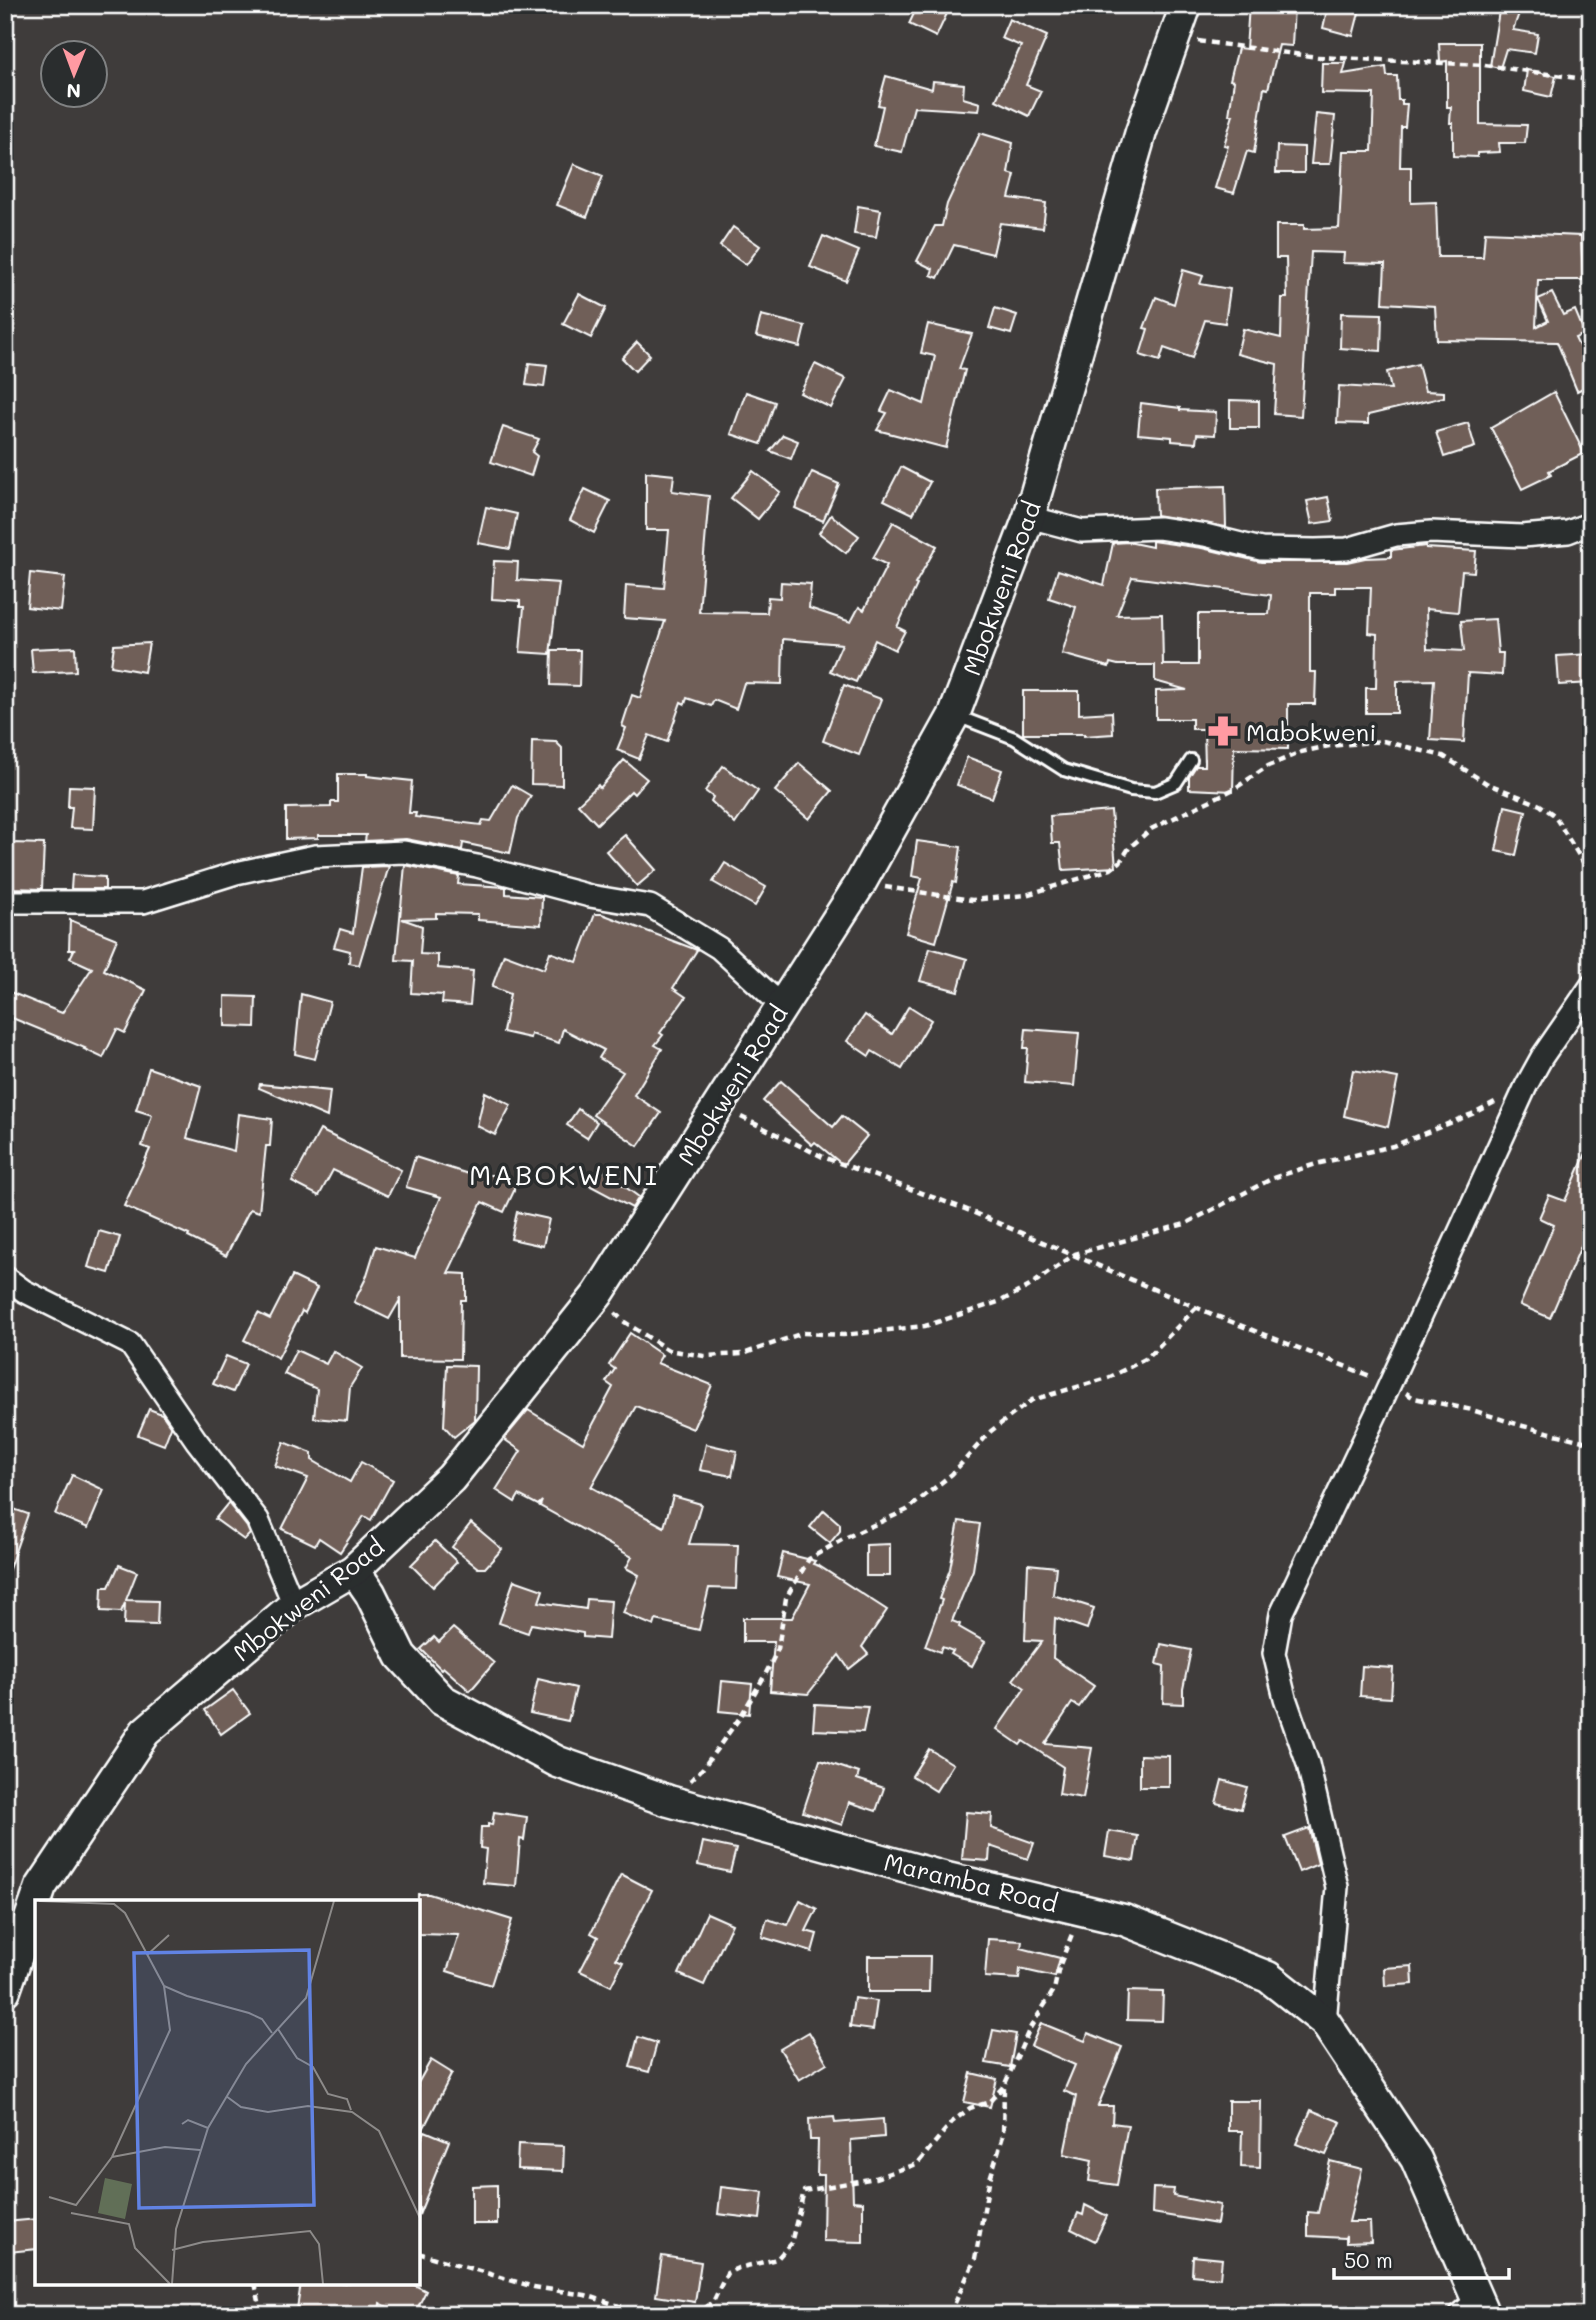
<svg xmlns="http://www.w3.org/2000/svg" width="1596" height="2320" viewBox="0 0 1596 2320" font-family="Mali,sans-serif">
  <rect width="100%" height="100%" fill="#3f3c3b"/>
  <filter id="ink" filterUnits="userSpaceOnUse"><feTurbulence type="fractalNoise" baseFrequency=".0143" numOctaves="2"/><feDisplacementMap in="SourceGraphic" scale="14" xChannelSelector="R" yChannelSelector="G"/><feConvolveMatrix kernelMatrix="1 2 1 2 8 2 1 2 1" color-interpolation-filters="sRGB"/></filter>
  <g filter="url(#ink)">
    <g fill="#705f59" stroke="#fff" stroke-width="2" fill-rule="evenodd">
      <polygon points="918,5 951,5 936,37 909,24"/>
      <polygon points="1249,5 1294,5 1292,46 1279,45 1268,89 1264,88 1254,153 1247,151 1234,193 1215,188 1228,146 1224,145 1233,115 1229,115 1234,81 1230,80 1238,48 1246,49"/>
      <polygon points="1328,5 1361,5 1353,36 1323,28"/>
      <polygon points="1500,5 1522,5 1513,30 1538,34 1535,53 1506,49 1500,68 1490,66"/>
      <polygon points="1009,19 1047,36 1026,85 1041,91 1029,116 996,100 1021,46 1001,38"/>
      <polygon points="1439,43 1480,43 1480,124 1527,125 1525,143 1499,143 1500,152 1477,153 1477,157 1453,156 1453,123 1450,123 1451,107 1447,107 1447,61 1440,62"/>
      <polygon points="1322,63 1346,63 1343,74 1386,67 1387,76 1397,76 1398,100 1402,100 1402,104 1407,104 1405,127 1401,127 1400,167 1411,167 1411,203 1436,202 1438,257 1483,257 1485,232 1581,236 1583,280 1538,280 1536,327 1548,321 1538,299 1552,293 1563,315 1575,310 1585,334 1575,338 1591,370 1591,384 1577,391 1557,342 1437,340 1435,306 1383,303 1385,264 1343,263 1344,253 1311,252 1301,416 1274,414 1277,364 1237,354 1243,329 1281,338 1282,298 1287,298 1286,258 1276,258 1276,225 1304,225 1304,229 1339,228 1343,151 1372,151 1374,94 1321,93"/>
      <polygon points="1527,70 1556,76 1551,97 1524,91"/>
      <polygon points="886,76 932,89 933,81 964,84 963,98 980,103 979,111 914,107 902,152 874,146 883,106 878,105"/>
      <polygon points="1316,114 1335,116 1330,164 1311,164"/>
      <polygon points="980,133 1013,143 1008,173 1015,175 1009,198 1046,203 1043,228 1000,223 993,254 954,245 938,278 931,275 933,269 917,261 935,226 942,226 947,204"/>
      <polygon points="1277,146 1304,147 1304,173 1276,173"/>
      <polygon points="574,164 603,176 587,217 557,205"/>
      <polygon points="858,206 881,210 876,237 854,234"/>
      <polygon points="733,227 760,246 746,265 720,246"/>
      <polygon points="823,236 859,251 846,281 810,267"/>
      <polygon points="1183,270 1203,276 1200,284 1230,289 1225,323 1205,320 1192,358 1164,348 1160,361 1140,355 1148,329 1144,328 1156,297 1174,304"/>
      <polygon points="579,294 606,308 591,338 563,324"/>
      <polygon points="995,308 1017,315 1011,334 989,328"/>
      <polygon points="1341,313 1382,314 1381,351 1340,348"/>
      <polygon points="761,315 805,326 800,347 756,336"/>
      <polygon points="928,324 972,334 959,369 965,370 946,448 877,430 887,413 881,411 891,390 924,404 935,356 921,353"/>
      <polygon points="637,342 650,355 635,371 622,358"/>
      <polygon points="529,363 547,365 544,387 526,385"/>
      <polygon points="815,364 846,379 831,408 800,393"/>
      <polygon points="1418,364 1425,391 1444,392 1444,397 1368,415 1368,424 1337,423 1339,386 1391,389 1387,372"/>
      <polygon points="746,392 775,402 761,444 731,434"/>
      <polygon points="1554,392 1584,453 1549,471 1551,475 1522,489 1491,428"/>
      <polygon points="1230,400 1259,401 1259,428 1230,428"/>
      <polygon points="1141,403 1180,408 1180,410 1216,412 1215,435 1197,434 1196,443 1172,441 1172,437 1138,434"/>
      <polygon points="1468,423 1475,447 1444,457 1436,432"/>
      <polygon points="503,427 539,439 532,452 537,456 531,476 491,462"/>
      <polygon points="783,435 798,441 791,459 770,451"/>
      <polygon points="901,467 930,482 913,514 884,500"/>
      <polygon points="753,471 780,492 758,519 731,498"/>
      <polygon points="646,472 674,475 672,491 709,496 699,612 767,613 768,597 780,598 781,582 811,584 809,608 851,622 859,607 864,610 887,565 873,558 893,522 937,546 915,584 917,585 897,627 905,631 895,650 875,640 856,682 830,671 842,644 783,639 782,684 744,683 736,709 714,700 711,706 687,698 685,704 681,702 667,742 649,735 639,759 617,750 626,728 622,726 632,695 640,698 665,621 624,618 626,585 664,588 669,530 646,530"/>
      <polygon points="812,472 839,484 823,521 795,508"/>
      <polygon points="1225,486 1226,527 1156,515 1155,488"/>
      <polygon points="585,489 610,501 594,533 570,520"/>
      <polygon points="1328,497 1333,521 1312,524 1307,501"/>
      <polygon points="486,507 517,514 510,549 478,543"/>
      <polygon points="831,515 859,536 846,553 819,533"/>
      <path d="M1152,541L1202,548L1261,562H1347L1365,558L1391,557V550L1426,546V548L1476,551L1474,572L1462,571L1458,612L1426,609L1427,649L1464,651L1461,621L1495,619L1498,653H1503L1502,675L1468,673L1464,742L1430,740L1434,680L1397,681V713H1366V688H1376L1377,634L1369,633L1371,587H1335V593H1310V672H1316L1315,704H1288V749L1234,748L1233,791L1189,789V777L1196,766H1205L1204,729H1192V719H1156V691L1187,690L1155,681V665H1118L1110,663L1109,667L1062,654L1076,607L1049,598L1058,570L1104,585L1113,543L1128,542L1152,547ZM1132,577L1271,595L1269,614H1198V665H1163L1162,614L1117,615Z"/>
      <polygon points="494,561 518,562 517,580 559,583 550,654 520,652 524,607 520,607 520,601 492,599"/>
      <polygon points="30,573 65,577 61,611 27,607"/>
      <polygon points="149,643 144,672 111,666 114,645"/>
      <polygon points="75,647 76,671 33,673 31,649"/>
      <polygon points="552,650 580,650 579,686 551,685"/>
      <polygon points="1591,654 1591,683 1559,685 1557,656"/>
      <polygon points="844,685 881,699 859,755 823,741"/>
      <polygon points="1023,691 1079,691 1079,714 1112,712 1113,734 1084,736 1084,734 1023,734"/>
      <polygon points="532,741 556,742 562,748 562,785 531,784"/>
      <polygon points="967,757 1002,770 992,798 957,785"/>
      <polygon points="624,760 647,779 634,794 631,791 597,824 578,804 598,785 600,788"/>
      <polygon points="799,763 832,791 809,819 775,791"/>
      <polygon points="723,766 758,791 735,824 711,801 713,797 705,791"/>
      <polygon points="338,774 367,774 367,776 412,781 409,813 416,813 415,817 481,825 483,820 491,821 512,785 531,796 518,818 510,853 463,843 462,850 406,839 365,841 366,835 318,835 318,838 286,839 286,808 331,807 331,802 338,802"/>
      <polygon points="69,786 95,787 93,829 70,828 72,807 68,807"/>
      <polygon points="1505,806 1526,811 1516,855 1496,851"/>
      <polygon points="1111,811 1116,867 1063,870 1060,843 1052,843 1050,816"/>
      <polygon points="625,835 656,870 637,886 606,851"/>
      <polygon points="917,841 961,847 956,883 953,882 936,942 906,933 922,878 912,876"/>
      <polygon points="12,843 44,844 42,889 11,888"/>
      <polygon points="725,863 766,887 755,906 713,882"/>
      <polygon points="405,865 459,876 458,884 506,887 506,894 542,897 541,925 478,920 478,914 436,913 436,918 402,919 422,926 420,954 438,955 438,968 473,971 470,1005 442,1003 443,995 411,993 413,961 396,960"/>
      <polygon points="389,866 359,965 349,963 350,951 334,947 340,929 353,933 362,867"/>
      <polygon points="72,875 105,877 105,889 71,889"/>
      <polygon points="595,914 602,914 697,950 673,988 686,997 660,1033 663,1035 655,1045 662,1049 634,1095 661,1113 638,1146 593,1115 623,1072 599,1058 604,1050 563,1029 559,1043 531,1034 530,1038 503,1032 510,994 492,987 504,954 544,969 550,952 577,962"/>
      <polygon points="70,920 117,939 104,970 146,990 125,1033 117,1029 103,1058 84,1049 85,1048 5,1015 5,990 62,1013 92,968 70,958 74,950 69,950"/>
      <polygon points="930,948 967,959 958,991 920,981"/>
      <polygon points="301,994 330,1002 315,1059 295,1054"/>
      <polygon points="225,996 256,997 255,1027 225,1026"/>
      <polygon points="909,1006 931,1020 902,1069 872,1051 869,1056 847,1041 865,1015 892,1034"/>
      <polygon points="1026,1029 1079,1033 1074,1086 1025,1082 1028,1048 1024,1048"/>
      <polygon points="149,1068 201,1086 187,1138 234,1151 238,1114 272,1119 270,1146 266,1146 259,1212 250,1209 226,1256 188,1237 189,1235 124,1206 150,1149 142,1146 152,1115 136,1110"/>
      <polygon points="1353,1070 1398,1078 1388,1127 1344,1116"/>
      <polygon points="781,1081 833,1127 842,1116 867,1136 843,1165 815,1142 812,1145 763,1101"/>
      <polygon points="260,1084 330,1091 327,1117 259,1088"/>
      <polygon points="485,1092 511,1105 495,1135 477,1126"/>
      <polygon points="578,1109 597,1122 587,1138 567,1125"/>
      <polygon points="320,1130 401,1170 388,1196 333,1170 319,1196 292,1182"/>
      <polygon points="1591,1142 1591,1223 1550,1318 1520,1305 1554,1225 1539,1218 1549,1195 1565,1201"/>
      <polygon points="415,1157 484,1179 486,1175 494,1175 514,1183 514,1191 504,1212 482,1202 448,1273 466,1274 466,1300 461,1300 460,1359 400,1358 400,1300 389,1319 354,1302 366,1278 376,1246 415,1258 441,1197 406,1187"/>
      <polygon points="599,1168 639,1197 632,1208 587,1184"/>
      <polygon points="517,1212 549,1219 543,1246 511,1239"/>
      <polygon points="99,1231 120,1237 109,1273 88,1267"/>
      <polygon points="292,1276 317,1288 305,1313 302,1311 278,1358 244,1340 258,1313 270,1319"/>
      <polygon points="630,1333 662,1355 657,1363 712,1385 693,1429 636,1406 591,1487 664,1527 673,1496 701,1504 689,1544 738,1545 736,1589 709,1588 699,1630 656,1620 654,1626 623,1613 639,1575 626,1568 632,1557 540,1506 542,1501 538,1505 519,1495 515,1502 496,1490 521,1451 504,1439 528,1410 583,1443 613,1387 606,1382 615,1369 609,1365"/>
      <polygon points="296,1350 326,1364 333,1351 362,1368 350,1387 347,1421 314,1418 317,1389 284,1374"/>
      <polygon points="226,1356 246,1364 233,1392 213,1384"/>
      <polygon points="447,1365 476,1366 475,1420 454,1437 444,1426"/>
      <polygon points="149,1409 162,1414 171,1427 164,1445 138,1435"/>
      <polygon points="284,1442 312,1453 312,1460 350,1482 361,1462 393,1480 371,1520 364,1516 340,1552 319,1538 315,1545 282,1529 308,1478 275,1466"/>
      <polygon points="706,1444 737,1451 732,1476 700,1470"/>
      <polygon points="72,1475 104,1490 88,1528 55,1514"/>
      <polygon points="228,1503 247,1527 250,1534 244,1540 215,1519"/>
      <polygon points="5,1506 28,1514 8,1572 5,1572"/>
      <polygon points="824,1510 840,1524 840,1531 830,1543 810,1527"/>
      <polygon points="959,1521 980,1524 973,1570 952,1621 960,1624 959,1627 985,1642 972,1666 951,1654 953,1651 942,1647 940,1652 925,1646 942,1600 939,1599 950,1569"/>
      <polygon points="471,1523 502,1549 485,1568 478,1568 452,1547"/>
      <polygon points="435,1541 457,1562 433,1587 411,1565"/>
      <polygon points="890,1544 890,1576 866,1576 866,1545"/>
      <polygon points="783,1553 815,1561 813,1564 819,1566 887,1610 862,1647 868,1654 849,1669 839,1655 808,1694 770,1691 774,1642 743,1642 743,1618 792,1618 810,1584 777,1577"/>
      <polygon points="1028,1564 1056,1567 1053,1595 1094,1608 1087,1629 1055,1618 1053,1658 1094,1686 1079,1707 1072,1703 1045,1744 1092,1748 1083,1798 1059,1794 1063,1767 1023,1741 1020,1745 997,1729 1025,1688 1013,1680 1042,1641 1025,1640"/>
      <polygon points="119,1565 137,1572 126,1600 158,1601 157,1625 124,1624 125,1603 121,1612 101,1611 102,1587 109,1587"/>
      <polygon points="514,1580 543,1590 539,1602 586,1609 587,1599 611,1601 608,1639 583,1637 583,1633 531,1624 528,1633 499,1623"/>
      <polygon points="453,1628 494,1663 470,1691 443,1667 441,1669 421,1649 434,1637 439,1642"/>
      <polygon points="1161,1644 1191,1650 1183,1689 1183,1704 1163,1703 1164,1666 1157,1664"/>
      <polygon points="1362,1666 1393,1668 1391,1698 1360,1696"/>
      <polygon points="538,1679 576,1688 568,1721 530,1713"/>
      <polygon points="722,1681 752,1684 749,1714 719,1711"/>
      <polygon points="233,1690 250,1713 221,1734 205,1710"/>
      <polygon points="815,1704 868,1707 863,1732 813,1730"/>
      <polygon points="929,1749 953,1764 936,1791 912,1776"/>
      <polygon points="1140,1755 1169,1756 1169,1787 1140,1787"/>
      <polygon points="820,1760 859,1773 857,1779 884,1788 876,1811 849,1802 842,1825 803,1812"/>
      <polygon points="1222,1780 1247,1787 1241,1809 1216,1803"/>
      <polygon points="494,1812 527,1817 524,1840 520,1839 516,1886 483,1883 486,1849 480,1848 481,1827 488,1827 488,1824 492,1825"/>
      <polygon points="966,1812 992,1814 991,1828 1034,1843 1028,1859 990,1846 989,1861 962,1859"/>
      <polygon points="1309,1828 1318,1864 1299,1872 1285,1837"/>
      <polygon points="1109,1831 1138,1836 1134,1861 1105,1856"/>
      <polygon points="703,1842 736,1849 730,1872 698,1865"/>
      <polygon points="621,1874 652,1890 616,1959 623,1962 611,1986 580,1971 598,1937 591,1933"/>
      <polygon points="418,1894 429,1894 512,1920 491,1985 447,1971 459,1935 418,1934"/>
      <polygon points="800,1900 817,1909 806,1931 817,1934 812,1952 762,1937 767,1919 788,1925"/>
      <polygon points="707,1913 732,1924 704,1985 679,1974"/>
      <polygon points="988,1939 1022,1941 1021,1948 1060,1958 1055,1977 1020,1969 1019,1979 985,1977"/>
      <polygon points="868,1956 930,1956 929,1992 868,1992"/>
      <polygon points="1412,1966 1413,1984 1385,1986 1384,1968"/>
      <polygon points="1128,1991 1163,1992 1162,2021 1127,2020"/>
      <polygon points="854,1998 877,2001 873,2030 850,2027"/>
      <polygon points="1041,2023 1085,2041 1088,2033 1122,2047 1098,2106 1113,2106 1112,2123 1128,2125 1117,2185 1089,2181 1092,2160 1064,2154 1076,2096 1064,2091 1075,2065 1031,2046"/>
      <polygon points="993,2030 1016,2034 1010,2067 986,2063"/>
      <polygon points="809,2032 827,2063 799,2080 780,2049"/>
      <polygon points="638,2037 657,2043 649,2072 630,2067"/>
      <polygon points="431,2060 452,2073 418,2139 418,2083"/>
      <polygon points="971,2073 997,2079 990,2107 964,2102"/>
      <polygon points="1228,2101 1261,2101 1260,2168 1241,2167 1242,2131 1228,2131"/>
      <polygon points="1311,2110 1341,2122 1326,2155 1296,2144"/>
      <polygon points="834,2117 835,2123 883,2119 884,2137 851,2140 853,2201 863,2202 863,2242 823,2241 824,2175 817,2175 818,2140 810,2140 809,2119"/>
      <polygon points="425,2131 449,2141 419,2215 418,2147"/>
      <polygon points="518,2144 564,2146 563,2171 517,2169"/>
      <polygon points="1330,2161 1362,2169 1349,2222 1370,2222 1371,2242 1346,2243 1346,2235 1345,2238 1308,2236 1308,2212 1318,2213"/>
      <polygon points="497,2185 497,2224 472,2224 472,2186"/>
      <polygon points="721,2187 763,2192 760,2219 718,2214"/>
      <polygon points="1153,2188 1174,2189 1173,2196 1220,2205 1217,2224 1152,2213"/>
      <polygon points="1085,2205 1107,2216 1095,2241 1071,2229 1078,2213 1083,2215"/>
      <polygon points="37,2219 37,2249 9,2252 6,2222"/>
      <polygon points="662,2256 701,2262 695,2302 656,2296"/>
      <polygon points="1193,2256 1222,2259 1220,2278 1192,2275"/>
      <polygon points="301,2283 411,2283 426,2291 414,2315 403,2315 380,2303 379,2315 340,2315 297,2309"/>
    </g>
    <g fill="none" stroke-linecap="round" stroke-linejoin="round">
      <g stroke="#fff" stroke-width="16">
        <polyline id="lane" points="957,716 1014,738 1064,770 1131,790 1155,792 1176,783 1191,760"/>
      </g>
      <g stroke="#fff" stroke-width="26">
        <g id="street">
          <polyline points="1029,517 1082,531 1159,528 1205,535 1261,549 1315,550 1347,549 1396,535 1431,532 1522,536 1568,532 1591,523"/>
          <polyline points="5,902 143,902 236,873 315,856 404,852 477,866 590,896 650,906 719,948 781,1005"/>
          <polyline points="5,1277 24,1291 130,1344 196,1440 258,1520 294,1605"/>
          <polyline points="1325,2022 1337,1887 1308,1764 1285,1698 1274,1653 1281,1614 1377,1412 1526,1086 1542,1057 1591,986"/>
          <polyline points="1460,2315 1477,2300"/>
        </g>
      </g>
      <g stroke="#fff" stroke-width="35">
        <g id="secondary">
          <polyline points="354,1570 370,1593 401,1656 442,1700 558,1762 669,1801 943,1877 1124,1920 1268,1977 1325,2022 1416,2159 1484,2315"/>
          <polyline points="5,1990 41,1887 145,1732 294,1605 354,1570 451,1478 598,1294 860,884 954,715 1029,517 1141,132 1186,5"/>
        </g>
      </g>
      <g stroke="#fff" stroke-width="4.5" stroke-dasharray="7 5" stroke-linecap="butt">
        <polyline points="1198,41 1317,57 1484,65 1591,80"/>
        <polyline points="885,887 972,900 1026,895 1111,869 1120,862 1129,848 1151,829 1234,789 1268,766 1301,752 1329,746 1383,741 1443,756 1486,783 1540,805 1554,815 1591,875"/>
        <polyline points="741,1117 823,1157 965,1209 1214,1315 1370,1376"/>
        <polyline points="615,1313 623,1321 668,1350 704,1356 743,1354 803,1333 843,1335 925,1326 1001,1301 1028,1287 1075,1254 1185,1224 1273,1178 1316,1164 1393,1146 1472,1114 1495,1102"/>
        <polyline points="1406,1393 1414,1398 1472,1410 1523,1426 1591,1443"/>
        <polyline points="690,1781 703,1768 741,1716 765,1675 778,1649 786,1598 809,1559 845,1538 907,1510 952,1474 991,1431 1032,1400 1108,1378 1147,1358 1196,1308"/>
        <polyline points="418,2253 534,2287 585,2295 648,2315"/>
        <polyline points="255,2283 262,2315"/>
        <polyline points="696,2315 713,2302 727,2273 738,2268 777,2259 791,2243 804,2191 875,2178 917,2164 952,2122 970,2108 989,2102 1004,2086 1030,2028 1054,1990 1059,1967 1072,1934"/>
        <polyline points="952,2315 954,2305 975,2259 989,2182 1003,2136 1004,2087"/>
      </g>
      <use href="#lane" stroke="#2a2d2e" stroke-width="10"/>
      <use href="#street" stroke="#2a2d2e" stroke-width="21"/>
      <use href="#secondary" stroke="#2a2d2e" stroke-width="30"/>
    </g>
  </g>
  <defs>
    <g id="pharmacy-bare" transform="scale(2.415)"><path d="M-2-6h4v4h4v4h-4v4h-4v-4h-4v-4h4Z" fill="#ff9aa2" stroke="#2a2d2e" stroke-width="2.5" paint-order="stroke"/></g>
  </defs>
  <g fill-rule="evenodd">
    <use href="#pharmacy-bare" x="1223" y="731"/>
  </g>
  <g text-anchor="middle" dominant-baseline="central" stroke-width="7" stroke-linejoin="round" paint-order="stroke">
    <g font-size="24" fill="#fff" stroke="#2a2d2e">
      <text transform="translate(1001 588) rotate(-70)">Mbokweni Road</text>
      <text transform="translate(732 1085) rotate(-58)">Mbokweni Road</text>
      <text transform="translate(308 1599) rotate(-38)">Mbokweni Road</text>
      <text transform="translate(971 1882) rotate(14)">Maramba Road</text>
    </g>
    <g font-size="24" fill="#fff" stroke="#2a2d2e" text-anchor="start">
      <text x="1246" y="731">Mabokweni</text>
    </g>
    <g font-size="28" letter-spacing="2" fill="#fff" stroke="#2a2d2e">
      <text x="564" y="1174">MABOKWENI</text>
    </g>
  </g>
  <g transform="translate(35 1900)">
    <rect width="385" height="385" fill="#3f3c3b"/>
    <path d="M70,278L97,284L90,319L63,313Z" fill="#616f57"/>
    <path fill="none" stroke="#8c8a89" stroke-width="2" d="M4,1L79,4L90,13L129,86L152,96L214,113L227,119L237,133M112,55L134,35M243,129L262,158L278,167L293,194L312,199L316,210M191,196L206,207L233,212L273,206L317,212L344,231L385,318M147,224L153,220L173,228M77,257L130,247L165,250M14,297L41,305L77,257L135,130L129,86M36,313L94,324L100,348L135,384M137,350L168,342L275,331L284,344L288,384M137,384L141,329L173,228L211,164L271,98L299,1"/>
    <path fill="#6183e4" fill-opacity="0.15" stroke="#6183e4" stroke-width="3.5" d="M274,50L279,305L104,308L99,53Z"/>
    <rect width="385" height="385" fill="none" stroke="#fff" stroke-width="3.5"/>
  </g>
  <rect width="1596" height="2320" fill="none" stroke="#2a2d2e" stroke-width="28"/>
  <rect x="14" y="14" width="1568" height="2292" fill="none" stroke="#fff" stroke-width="2.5" filter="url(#ink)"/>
  <g transform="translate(74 74) rotate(181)"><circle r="33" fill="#2a2d2e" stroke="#7f8182" stroke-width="2"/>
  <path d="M0-5L12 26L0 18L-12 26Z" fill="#ff9aa2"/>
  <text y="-10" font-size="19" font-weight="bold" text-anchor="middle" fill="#ffffff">N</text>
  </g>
  <path d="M1334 2268v10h175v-10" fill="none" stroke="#ffffff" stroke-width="3.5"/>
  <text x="1344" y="2268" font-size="21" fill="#ffffff" stroke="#2a2d2e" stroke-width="5" paint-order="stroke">50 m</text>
</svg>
